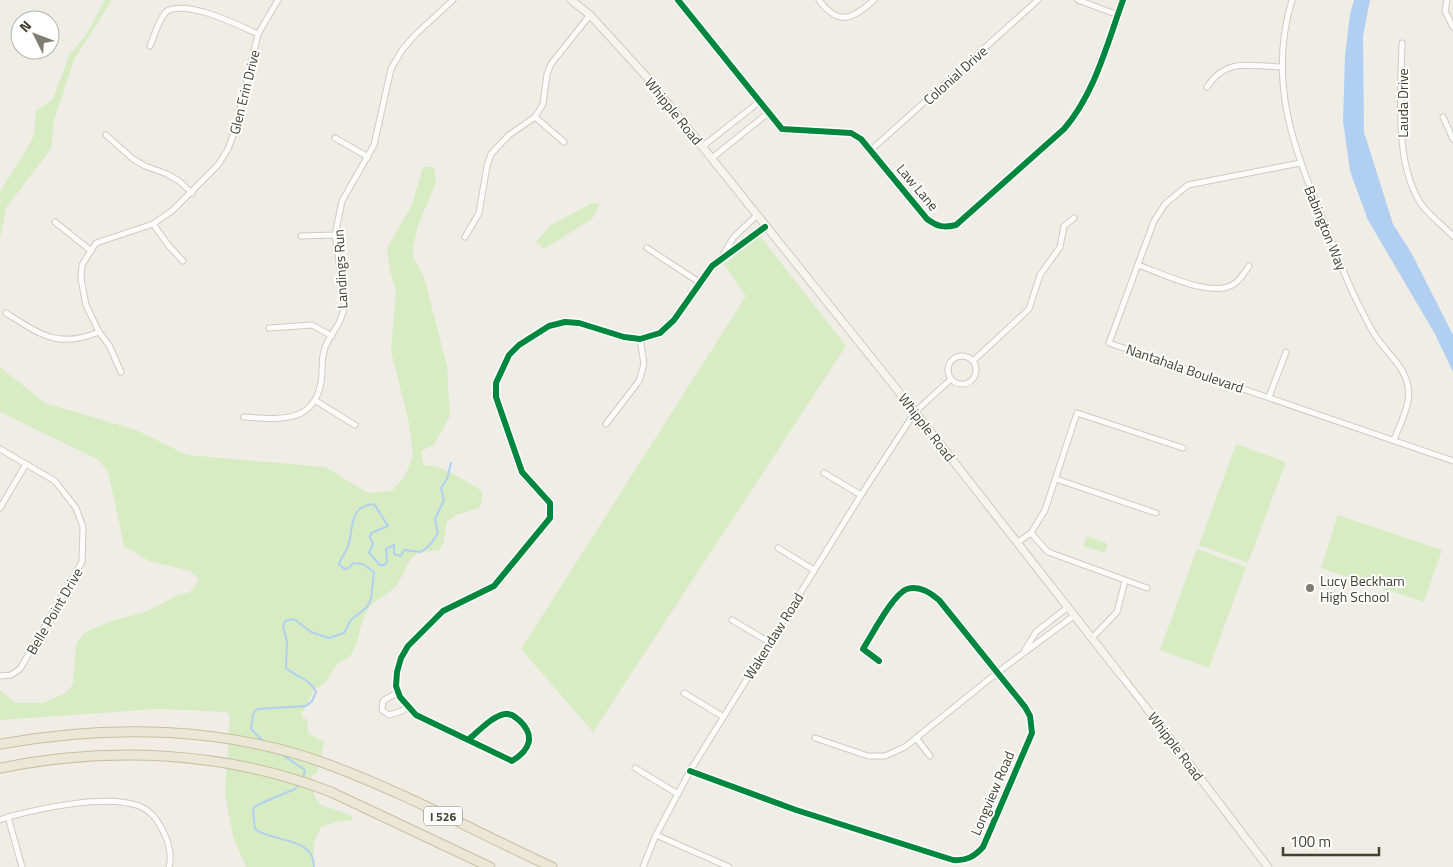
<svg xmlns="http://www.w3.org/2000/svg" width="1453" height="867" viewBox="0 0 1453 867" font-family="'Titillium Web',sans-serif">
  <rect width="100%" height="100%" fill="#efede6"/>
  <g fill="#d7ecc3">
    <polygon points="105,0 112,0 75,58 54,120 51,149 6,208 0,239 0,192 31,142 34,135 36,111 53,99 69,55 86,35"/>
    <path d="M423,167H434L436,182L418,226L413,247V256L424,277L447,366L450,416L434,445L421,451L424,466C437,461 470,484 482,491V501L479,508L456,515L447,522L443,544L438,551C407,550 411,562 398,583C391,594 377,598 369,608C359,622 360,641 351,655C347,660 339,661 336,666C326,679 329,683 313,690C311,700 302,708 302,717L308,720L307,727L309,734L324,742L317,773L311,776C314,815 326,801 352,817L353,820L340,821L321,827L314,843L313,867H246L233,837L225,794L230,716L227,712L159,709L0,720V690L15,703H43L66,693L73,684L76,644L85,632L112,621L148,611L178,595L190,592L199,579L190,571L149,561L124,546L108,471L97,459L0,412V367L45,403L136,430L187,455L325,467L368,493L392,491L405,476L413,456L409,423L391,351L396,291L390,271L387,248L412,205Z"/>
    <polygon points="592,203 600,204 592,219 544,249 536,242 551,225"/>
    <polygon points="760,236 846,346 593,732 521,649 746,296 724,264"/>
    <polygon points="1236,444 1286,462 1248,563 1199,545"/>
    <polygon points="1338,515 1442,550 1424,602 1321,568"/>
    <polygon points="1087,536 1108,544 1105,553 1083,546"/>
    <polygon points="1197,549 1246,567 1209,668 1160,650"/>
  </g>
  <polygon fill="#b1d0f1" points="1354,0 1370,0 1363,36 1364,132 1393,224 1412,254 1453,335 1453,372 1435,334 1368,220 1350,171 1343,121 1345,56 1350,14"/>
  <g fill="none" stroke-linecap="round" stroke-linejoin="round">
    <g stroke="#b1d0f1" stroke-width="2">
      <path d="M263,741L251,729L253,714L257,709L306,706L312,701L316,692C310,678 296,677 286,668L287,641L283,627L285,621L294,619L311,632L329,638L344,633L351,620L367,607L371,599L374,572L363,564L353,563L349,568L344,569L339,564C341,558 346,552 348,546C354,529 348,506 374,504L388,526L371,533L370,537L373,544L369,553L380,565H384L387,562L386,549L394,545V554L401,556L404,550L421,552L430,545L438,533L435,519L444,500L441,488L447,479L451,463"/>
      <polyline points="281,754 305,770 303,778"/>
      <path d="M299,784L295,789L257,805L253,809L255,829C273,843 314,836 314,867"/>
    </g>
    <g stroke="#cdcbc3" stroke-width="7">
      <g id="minor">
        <path d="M678,0L782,129L851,133L861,139L927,219C938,227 944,228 956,225L1064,129C1095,93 1107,44 1123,0"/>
        <path d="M819,0C839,27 852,19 874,0"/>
        <polyline points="1078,0 1118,15"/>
        <path d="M1292,0C1267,82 1294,149 1325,224C1337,255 1348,286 1364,315C1368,323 1372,331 1377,338C1388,354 1404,366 1408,386C1412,402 1400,424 1394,440"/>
        <polyline points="1447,0 1445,11 1453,27"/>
        <path d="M1402,43C1401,91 1393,170 1425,209C1433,218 1444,227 1453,236"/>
        <path d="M150,46C154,37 159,18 167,11C188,0 236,24 258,34"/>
        <path d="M1207,87C1227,57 1250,66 1281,67"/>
        <polyline points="535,117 564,142"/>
        <polyline points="1443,117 1453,139"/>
        <polyline points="106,135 133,159 145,166 167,174 179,181 192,193"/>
        <polyline points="335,138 368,157"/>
        <polyline points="703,146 759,102"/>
        <polyline points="871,150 1038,0"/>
        <polyline points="712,158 768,113"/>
        <polyline points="1300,163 1188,185 1165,204 1154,221 1109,343 1453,461"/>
        <polyline points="55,222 90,250"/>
        <polyline points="153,224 169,246 183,261"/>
        <polyline points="301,236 335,235"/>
        <polyline points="465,237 479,213 487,166 491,154 509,135 535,117 543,104 547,74 551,64 590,15"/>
        <polyline points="647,248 699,282"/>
        <polyline points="722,257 733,238 757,215"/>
        <path d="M1138,265C1162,273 1212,299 1234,284C1240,280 1245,272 1249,266"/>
        <path d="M6,313C40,334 57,349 99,332"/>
        <polyline points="269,328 312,325 332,336"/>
        <circle cx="962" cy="370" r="14"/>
        <polyline points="973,361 1029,309 1040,275 1060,247 1064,226 1074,218"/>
        <polyline points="121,372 109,345 99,332 86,305 81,279 82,265 96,243 153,224 173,210 218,165 228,149 235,130 258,34 278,0"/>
        <polyline points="1269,397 1286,352"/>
        <polyline points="316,401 355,425"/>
        <path d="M244,417C277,419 314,425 321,382C323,372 321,361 324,351C329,332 342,328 345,302L335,235L342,201L374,145L391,69L402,50L416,34L453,0"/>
        <polyline points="606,424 639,381 644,364 640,339"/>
        <polyline points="0,449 55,481 76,508 83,527 82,562 20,669 11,675 0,676"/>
        <polyline points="824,473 861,495"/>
        <polyline points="1056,479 1156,513"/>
        <polyline points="0,508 26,464"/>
        <polyline points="1031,533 1045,510 1077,413 1183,448"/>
        <polyline points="1018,542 1031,533 1048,552 1147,588"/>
        <polyline points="778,548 814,570"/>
        <polyline points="732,620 769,642"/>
        <polyline points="1093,637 1117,612 1125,581"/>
        <polyline points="1025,650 1036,632 1068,607"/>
        <polyline points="398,692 383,701 382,710 389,715 402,711 407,707"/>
        <polyline points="684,693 722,716"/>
        <polyline points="815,738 868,756 885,756 905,747 998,672 1075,615"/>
        <path d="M469,739C478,732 492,716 505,714C511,713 515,717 519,720C536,736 530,750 512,761L416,715L400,697L396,686L397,672L401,658L408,646L443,611L494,586L550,518V503L522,472L496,397V383L509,355L519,345L549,326L565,322L579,323L624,337L640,339L660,333L674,320L712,266L765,227"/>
        <polyline points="917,739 930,756"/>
        <polyline points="635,768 678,794"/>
        <path d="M690,771L796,810L953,860C966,861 974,857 983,847L1032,733L1030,716L1025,707L939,600C930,592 919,585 907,589C893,594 872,635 863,649L879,661"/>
        <polyline points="0,820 8,817"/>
        <polyline points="656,835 729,867"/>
        <path d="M22,867L8,817C42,808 106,794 139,806C152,811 158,821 164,833C169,843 172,857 169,867"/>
        <polyline points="643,867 656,835 690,771 861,495 915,412 951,379"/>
      </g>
    </g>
    <g stroke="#cdcbc3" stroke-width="8">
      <polyline id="tertiary" points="1120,674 1145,706"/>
    </g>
    <g stroke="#cfccbc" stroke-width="9">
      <g id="secondary">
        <polyline points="571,0 590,15 645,75 915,412 1120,674"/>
        <polyline points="1145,706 1268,867"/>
      </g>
    </g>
    <g stroke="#c9bf9e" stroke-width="11">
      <g id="motorway">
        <path d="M0,744C111,724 229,726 335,767C409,795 480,834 552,867"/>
        <path d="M0,768C111,746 226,751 331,792L490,867"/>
      </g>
    </g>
    <use href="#minor" stroke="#fdfcfb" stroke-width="5"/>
    <use href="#tertiary" stroke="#fdfcfb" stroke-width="6"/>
    <use href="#secondary" stroke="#f6f4ec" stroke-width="7"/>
    <use href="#motorway" stroke="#ebe7d7" stroke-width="9"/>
    <g stroke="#fff" stroke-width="9">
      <g id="cycleway">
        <path d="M678,0L782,129L851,133L861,139L927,219C938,227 944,228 956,225L1064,129C1095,93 1107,44 1123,0"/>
        <path d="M469,739C478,732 492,716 505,714C511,713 515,717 519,720C536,736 530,750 512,761L416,715L400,697L396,686L397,672L401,658L408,646L443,611L494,586L550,518V503L522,472L496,397V383L509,355L519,345L549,326L565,322L579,323L624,337L640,339L660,333L674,320L712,266L765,227"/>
        <path d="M690,771L796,810L953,860C966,861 974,857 983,847L1032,733L1030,716L1025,707L939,600C930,592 919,585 907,589C893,594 872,635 863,649L879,661"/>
      </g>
    </g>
    <use href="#cycleway" stroke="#00873e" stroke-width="6"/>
  </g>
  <circle fill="#807d71" stroke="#fff" stroke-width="2" cx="1310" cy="588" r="5"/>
  <g text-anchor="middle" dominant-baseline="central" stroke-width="4" stroke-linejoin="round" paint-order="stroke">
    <rect fill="#fff" stroke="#7c7970" stroke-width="1" x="424" y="806.5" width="38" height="19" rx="4"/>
    <g font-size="12" font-weight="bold" fill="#444032">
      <text x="443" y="816">I 526</text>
    </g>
    <g font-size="14" fill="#444032" stroke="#fff">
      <text transform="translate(955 75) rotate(-42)">Colonial Drive</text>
      <text transform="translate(244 92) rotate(-76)">Glen Erin Drive</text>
      <text transform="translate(1402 103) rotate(-90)">Lauda Drive</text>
      <text transform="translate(674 111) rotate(51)">Whipple Road</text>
      <text transform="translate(918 187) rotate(50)">Law Lane</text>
      <text transform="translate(1326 228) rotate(68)">Babington Way</text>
      <text transform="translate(340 269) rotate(-93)">Landings Run</text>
      <text transform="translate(1185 368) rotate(19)">Nantahala Boulevard</text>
      <text transform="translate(927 427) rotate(52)">Whipple Road</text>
      <text transform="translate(54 611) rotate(-60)">Belle Point Drive</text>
      <text transform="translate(773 636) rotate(-58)">Wakendaw Road</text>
      <text transform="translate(1176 746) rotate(53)">Whipple Road</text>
      <text transform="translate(992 793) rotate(-67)">Longview Road</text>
    </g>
    <g font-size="14" fill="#444032" stroke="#fff" text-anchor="start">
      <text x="1320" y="580">Lucy Beckham<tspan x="1320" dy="16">High School</tspan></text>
    </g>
  </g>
  <g transform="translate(35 35) rotate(312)"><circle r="24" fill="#ffffff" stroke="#b4b3ad"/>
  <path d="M0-4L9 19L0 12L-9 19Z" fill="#807d71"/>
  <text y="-8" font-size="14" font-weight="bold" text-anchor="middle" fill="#444032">N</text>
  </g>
  <path d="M1283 847v8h96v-8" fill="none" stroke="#444032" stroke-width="2.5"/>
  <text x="1290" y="847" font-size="15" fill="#444032" stroke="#ffffff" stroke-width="4" paint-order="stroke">100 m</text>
</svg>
